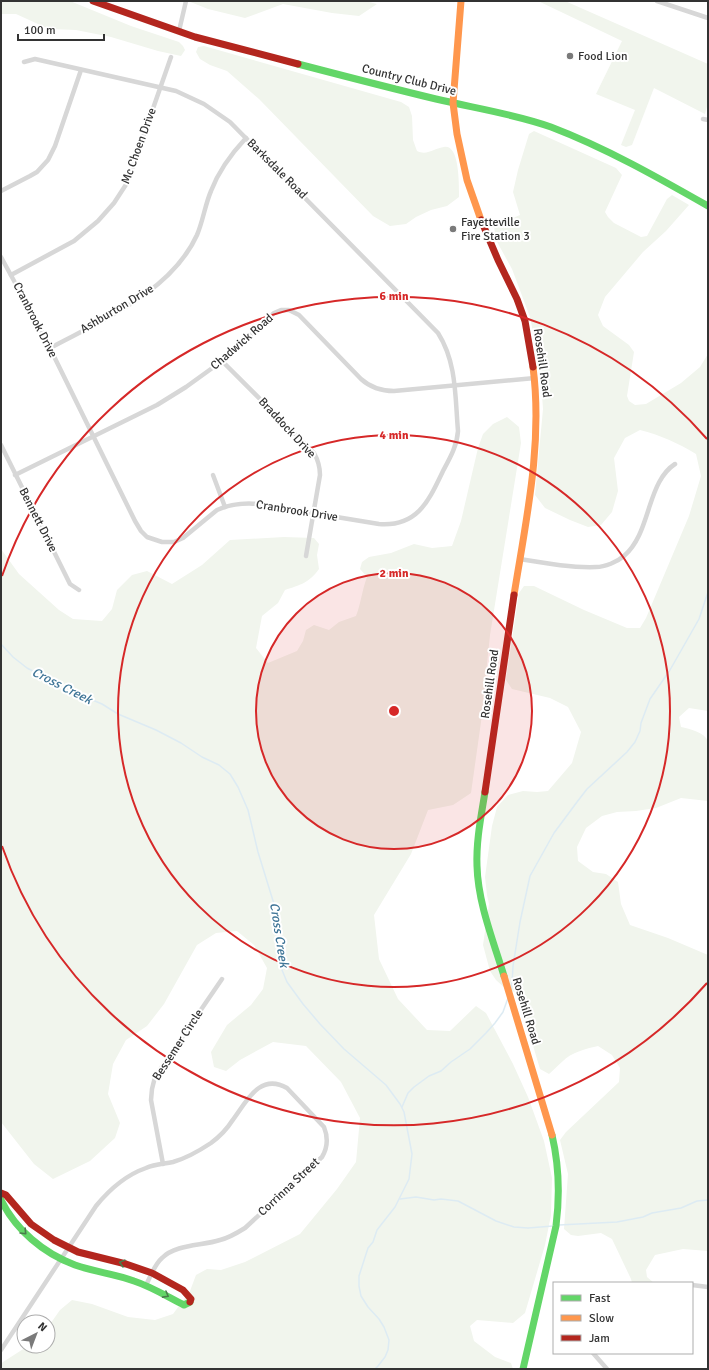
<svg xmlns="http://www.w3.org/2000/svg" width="709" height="1370" viewBox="0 0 709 1370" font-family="Signika,sans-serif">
  <rect width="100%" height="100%" fill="#fff"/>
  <g fill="#f1f5ed">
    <polygon points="1,1 70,1 131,26 179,42 183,46 185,50 181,56 158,51 111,37 76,30 49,29 16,14 1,14"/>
    <polygon points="188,1 365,1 377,4 359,16 332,13 283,4 245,18 208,9"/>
    <polygon points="538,1 565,1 708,64 708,103 705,114 654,88 632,145 626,147 621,145 635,110 596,94 622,41"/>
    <path d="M204,46L401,102L409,107L412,116L413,140L417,151C427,156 435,148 444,147C460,144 459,186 459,197L447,206L431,210L416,217L406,224L390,226L373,216L259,99L227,71L210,65L200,59L196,52L198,47Z"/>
    <path d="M534,131L616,168L622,175L605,212L608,217L614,223L641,237L647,236L667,199L672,195L689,205L666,231L643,252L605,297L598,315L603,326L629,345L634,352L627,396L629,401L635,405L646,404L681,383L700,367L708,354V711L689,708L679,717L681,727C690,729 704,732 708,741V801L681,798L656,808L636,811L617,812L602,816L586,828L577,847L578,861L593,872L606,874L618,882L621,904L630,925L668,938L708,955V1251L683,1249L655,1255L646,1270L647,1277L654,1283H632L631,1279L612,1239L601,1233L578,1236L571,1235L564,1229L568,1174L560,1140L566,1132L619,1082L620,1068L612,1055L598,1046C588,1048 570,1053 563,1061C558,1065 554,1070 549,1074L540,1069L517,992L508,991L496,980L490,971L483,945L489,904L487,895L485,877L492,826L497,807L508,795L523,791L537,792L548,791L572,763L581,732L568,707L550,698L512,689L506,680L519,593L524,586H534L584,610L627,628H640L646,618L689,516L701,476L696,454C678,443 660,435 640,430L625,438L614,458L618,491L612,512L601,525L588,527L570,520L545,508L535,495L543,409L540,367L530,317L512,269L496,240L494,226L520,215L513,192L518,170L529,134Z"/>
    <path d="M507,417L519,427L521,443L490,635L481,722L471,793L453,805L428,810L411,854L374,915L379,959L398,999L427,1030L450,1031L476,1006L486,1013L513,1064L528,1097L544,1141L552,1178L551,1215L545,1245L525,1313L513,1323L477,1320L470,1326L474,1341L495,1357L511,1363L513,1369H1V1364L3,1362L28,1346H48V1327L60,1310L72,1300L92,1304L128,1317L155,1320L173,1314L190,1291L196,1275L207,1269L221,1270L245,1262L300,1234L337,1189L356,1162L360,1118L341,1082L306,1046L273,1042L240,1060L226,1071L214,1067L211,1052L227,1025L251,1005L263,989L267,968L254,945L237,931L216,933L197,945L164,1004L147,1026L126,1040L113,1064L108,1094L120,1123L115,1138L90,1161L53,1179L34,1164L1,1122V549L19,574L59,610L73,619L102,621L112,609L117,590L132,575L147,571L172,584L202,565L230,540L284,537L314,538L319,544L317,555L319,569C309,583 300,585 285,590L278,603L262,616L256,648L268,663L297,651L303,641L306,630L314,625L329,630L339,622L356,616C361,603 362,590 367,577L360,569L362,562L369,557L391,553L414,544L432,548L452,546L461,521L478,448L483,434L493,424Z"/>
  </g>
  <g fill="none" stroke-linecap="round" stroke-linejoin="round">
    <g stroke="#ddebf3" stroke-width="1.5">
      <polyline points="1,644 13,657 27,668 69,690 102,704 118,714 156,730 181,743 202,757 219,765 230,774 238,787 248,810 258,852 274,904 279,954 282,970 287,982 303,1004 320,1024 344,1049 386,1085 400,1104 404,1112 412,1154 409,1179 395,1207 377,1230 373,1242 368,1248 359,1276 359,1286 361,1296 368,1307 379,1319 384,1327 389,1340 388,1350 385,1357 378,1366 375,1369"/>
      <polyline points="511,989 512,984 513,966 520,922 530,876 554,833 577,802 587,789 627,752 635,742 640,731 641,723 650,699 670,670 699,619 708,592"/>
      <polyline points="402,1107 408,1093 414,1087 429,1076 441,1071 451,1062 470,1049 486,1033 495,1023 503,1012 508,998"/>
      <polyline points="400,1199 416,1197 434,1200 441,1199 458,1201 496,1221 514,1227 528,1228 553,1226"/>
      <polyline points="559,1225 617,1222 643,1217 652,1213 681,1208 697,1201 708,1200"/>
    </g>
    <g stroke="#d7d7d7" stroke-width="4.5">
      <polyline points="657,1 708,18"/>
      <polyline points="179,31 186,1"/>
      <polyline points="703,119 708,120"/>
      <polyline points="1,191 30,176 37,172 48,160 55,146 81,70"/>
      <path d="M1,257L43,334L135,521L141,531L147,537L162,542H174L183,538L217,510C246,497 276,507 306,512C330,516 355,520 379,524C418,527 429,500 443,471C450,458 457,446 458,431C455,397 457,363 438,333L230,122L204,104L176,91L35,59L24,62"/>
      <polyline points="11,275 74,241 98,221 114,203 127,183 171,57"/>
      <path d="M50,348C102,320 171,292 197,235C203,221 205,205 211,191C219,170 231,154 246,138"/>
      <path d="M222,361L314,453C318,460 320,467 320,475L306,556"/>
      <polyline points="1,445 70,584 79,590"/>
      <path d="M15,475L157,405L186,387L222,361L274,313L281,310H289L299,315L361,379C371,388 381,391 394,391L535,378"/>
      <polyline points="213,475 225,507"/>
      <path d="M520,559C544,563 572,568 596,567C605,567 617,562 624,556C639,543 644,523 650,505C655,490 661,473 675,464"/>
      <polyline points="163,1164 151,1100 152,1089 155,1077 159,1071 222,979"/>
      <polyline points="692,1285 708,1287"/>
      <path d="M1,1350L96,1206C109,1190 126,1175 146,1168C155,1164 164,1164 173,1162C187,1158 199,1151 211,1143C219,1137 227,1129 232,1121C246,1103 259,1072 287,1088L324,1127C328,1137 328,1147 322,1157L245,1228C237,1233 229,1238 220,1240C202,1246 176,1244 162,1258C154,1265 151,1276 146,1285"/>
      <polyline points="593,1353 607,1369"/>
    </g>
    <g stroke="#63d668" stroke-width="7">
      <path d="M298,64C344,76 390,88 436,99C474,108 515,114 551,127C606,148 657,177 708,206"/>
      <path d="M485,792C481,817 476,841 477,866C478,903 493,940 504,976"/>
      <path d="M1,1200C16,1230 43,1253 75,1265C95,1272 115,1274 134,1281C152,1287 168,1297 184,1305L190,1302"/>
      <path d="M523,1369L556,1226C560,1195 559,1165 552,1135"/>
    </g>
    <g stroke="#ff974d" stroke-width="7">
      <polyline points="461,1 453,103 457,134 467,180 481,220"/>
      <path d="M514,595C526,520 543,444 533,367"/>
      <polyline points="504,976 552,1135"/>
    </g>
    <g stroke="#b3261e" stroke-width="7">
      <polyline points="93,1 195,37 298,64"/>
      <polyline points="481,220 498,260 517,299 525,321 533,367"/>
      <polyline points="485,792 514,595"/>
      <polyline points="1,1193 6,1195 31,1224 54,1240 78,1252 126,1264 152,1273 183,1290 191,1299 190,1302"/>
    </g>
  </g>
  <defs><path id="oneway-chevron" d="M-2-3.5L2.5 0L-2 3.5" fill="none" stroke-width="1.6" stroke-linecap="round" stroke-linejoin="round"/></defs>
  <g stroke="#497c4b">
    <use href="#oneway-chevron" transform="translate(24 1232) rotate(46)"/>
    <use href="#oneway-chevron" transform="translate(122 1263) rotate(-165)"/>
    <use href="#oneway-chevron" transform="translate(166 1295) rotate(29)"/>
  </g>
  <circle cx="394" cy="711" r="138" fill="#d62828" fill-opacity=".12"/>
  <g fill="none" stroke="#d62828" stroke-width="2">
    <circle cx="394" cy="711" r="138"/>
    <circle cx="394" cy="711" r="276"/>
    <path d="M707 983A415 415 0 0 1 2 846M2 576A415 415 0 0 1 707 439"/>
  </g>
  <g fill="#7a7a7a" stroke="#fff" stroke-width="1.5">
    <circle cx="570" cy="56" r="4"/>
    <circle cx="453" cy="229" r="4"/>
  </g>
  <g text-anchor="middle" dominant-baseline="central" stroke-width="4" stroke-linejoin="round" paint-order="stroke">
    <g font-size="12" fill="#333" stroke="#fff" text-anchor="start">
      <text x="578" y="56">Food Lion</text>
      <text x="461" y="222">Fayetteville<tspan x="461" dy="14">Fire Station 3</tspan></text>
    </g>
    <g font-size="12" fill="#333" stroke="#fff">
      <text transform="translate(409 80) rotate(14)">Country Club Drive</text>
      <text transform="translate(139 146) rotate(-70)">Mc Choen Drive</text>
      <text transform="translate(277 169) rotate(45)">Barksdale Road</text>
      <text transform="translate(117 309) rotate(-31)">Ashburton Drive</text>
      <text transform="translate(35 320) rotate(63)">Cranbrook Drive</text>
      <text transform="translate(242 342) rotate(-41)">Chadwick Road</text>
      <text transform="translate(542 363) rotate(82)">Rosehill Road</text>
      <text transform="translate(287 428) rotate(47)">Braddock Drive</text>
      <text transform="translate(297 511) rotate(9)">Cranbrook Drive</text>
      <text transform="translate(38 520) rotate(63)">Bennett Drive</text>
      <text transform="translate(490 684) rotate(-82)">Rosehill Road</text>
      <text transform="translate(526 1011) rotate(73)">Rosehill Road</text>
      <text transform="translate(178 1045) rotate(-57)">Bessemer Circle</text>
      <text transform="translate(289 1187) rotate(-43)">Corrinna Street</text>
    </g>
    <g font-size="13" font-style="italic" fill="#3f7597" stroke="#fff">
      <text transform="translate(62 686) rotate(27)">Cross Creek</text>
      <text transform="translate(279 935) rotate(81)">Cross Creek</text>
    </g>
  </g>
  <circle cx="394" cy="711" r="6" fill="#d62828" stroke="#fff" stroke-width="2"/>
  <g font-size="12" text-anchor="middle" font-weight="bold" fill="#d62828" stroke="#fff" stroke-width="4" stroke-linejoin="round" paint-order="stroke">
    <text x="394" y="300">6 min</text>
    <text x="394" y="439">4 min</text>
    <text x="394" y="577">2 min</text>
  </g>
  <rect width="709" height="1370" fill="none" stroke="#333333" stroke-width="4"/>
  <rect x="553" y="1282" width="140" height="72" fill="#ffffff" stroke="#adadad"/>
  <rect x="561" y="1295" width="20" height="6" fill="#63d668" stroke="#adadad"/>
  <text x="589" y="1302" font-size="12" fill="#333333">Fast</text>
  <rect x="561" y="1315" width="20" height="6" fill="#ff974d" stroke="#adadad"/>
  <text x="589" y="1322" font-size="12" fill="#333333">Slow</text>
  <rect x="561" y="1335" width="20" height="6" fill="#b3261e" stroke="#adadad"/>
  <text x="589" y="1342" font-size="12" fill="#333333">Jam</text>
  <g transform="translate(36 1334) rotate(42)"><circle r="19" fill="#ffffff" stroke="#adadad"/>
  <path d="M0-3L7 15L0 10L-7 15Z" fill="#7a7a7a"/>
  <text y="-6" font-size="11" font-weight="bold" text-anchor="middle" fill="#333333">N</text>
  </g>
  <path d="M18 34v6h86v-6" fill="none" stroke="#333333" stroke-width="2"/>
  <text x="24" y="34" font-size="12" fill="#333333" stroke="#ffffff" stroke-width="3" paint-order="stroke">100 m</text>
</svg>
